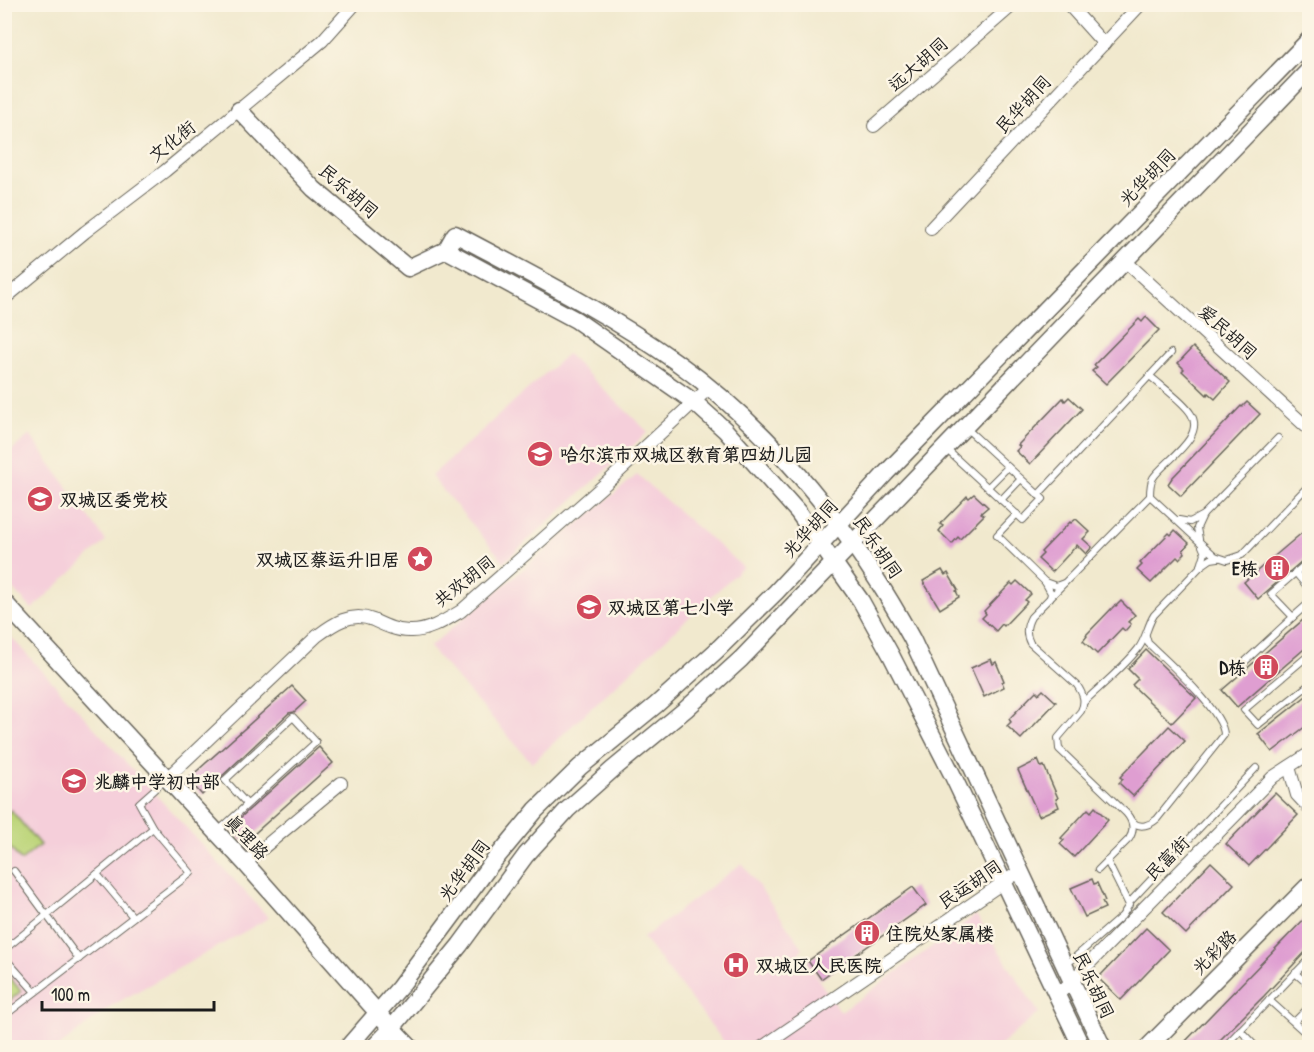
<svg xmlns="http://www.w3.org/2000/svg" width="1314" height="1052" viewBox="0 0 1314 1052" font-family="'Patrick Hand','LXGW WenKai TC',sans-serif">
  <rect width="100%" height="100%" fill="#fcf5e5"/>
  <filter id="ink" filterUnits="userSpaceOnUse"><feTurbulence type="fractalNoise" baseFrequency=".0167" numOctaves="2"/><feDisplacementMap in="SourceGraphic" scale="12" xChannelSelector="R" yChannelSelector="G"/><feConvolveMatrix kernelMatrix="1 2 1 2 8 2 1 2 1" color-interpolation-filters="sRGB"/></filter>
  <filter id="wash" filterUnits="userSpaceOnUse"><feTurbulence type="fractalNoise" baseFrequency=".008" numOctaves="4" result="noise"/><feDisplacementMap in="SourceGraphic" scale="24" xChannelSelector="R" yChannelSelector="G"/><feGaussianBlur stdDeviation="1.35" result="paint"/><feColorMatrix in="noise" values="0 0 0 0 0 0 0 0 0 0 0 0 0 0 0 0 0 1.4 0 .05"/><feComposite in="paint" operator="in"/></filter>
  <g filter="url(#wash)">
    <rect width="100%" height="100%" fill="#f1e9ce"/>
    <g fill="#f5cfda">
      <polygon points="567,354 648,432 504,562 431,476"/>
      <polygon points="30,435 106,541 32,609 4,580 5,456"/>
      <polygon points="637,475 743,567 532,763 429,647"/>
      <polygon points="11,637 269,918 111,1006 58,1047 5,1048 4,643"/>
      <polygon points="742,863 803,948 799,952 841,1012 976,915 1039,1013 998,1047 728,1047 643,938"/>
    </g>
    <g fill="#bdd57a" stroke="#6c784b" stroke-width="1.5">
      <polygon points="11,810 40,845 21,861 5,842 5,815"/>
      <polygon points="5,972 21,991 5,1005 4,1005"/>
    </g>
    <g id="blocks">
      <g fill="#df9ed1">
        <polygon points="1146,317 1159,330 1106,384 1092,371 1097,367 1094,365 1139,319 1142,322"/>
        <polygon points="1193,347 1230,382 1215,399 1208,393 1207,395 1182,371 1184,369 1178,363"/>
        <polygon points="1069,397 1082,409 1030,464 1016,451 1020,447 1018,445 1063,398 1065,401"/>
        <polygon points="1247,402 1260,414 1181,496 1168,484 1172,478 1241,406 1242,407"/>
        <polygon points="974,494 988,507 981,513 984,515 960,539 958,537 952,544 939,531 943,526 940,524 967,496 969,498"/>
        <polygon points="1076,519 1090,532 1083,539 1092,547 1086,554 1077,545 1052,572 1038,559 1043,554 1041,552 1070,522 1071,523"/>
        <polygon points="1310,526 1310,554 1258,599 1244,582"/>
        <polygon points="1175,530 1189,543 1183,550 1185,553 1179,559 1177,557 1151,583 1137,570 1142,565 1140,563 1169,533 1171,535"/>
        <polygon points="942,570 945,575 948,573 958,590 956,591 959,597 940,609 923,581"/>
        <polygon points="1017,581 1031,594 1025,600 1027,602 1004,626 1002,624 996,631 982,618 986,614 984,611 1011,583 1013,585"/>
        <polygon points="1121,601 1135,615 1128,622 1131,624 1125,631 1122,628 1097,654 1083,641 1087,636 1086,635 1115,605 1116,606"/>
        <polygon points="1310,614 1310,644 1237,707 1222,690"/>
        <polygon points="1146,650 1196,698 1172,723 1132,685 1138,679 1128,669"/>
        <polygon points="991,659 993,664 996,662 1004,681 1002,682 1004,687 984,697 971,668"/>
        <polygon points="292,686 306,701 294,712 289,713 202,795 188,779"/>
        <polygon points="1043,690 1056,702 1021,739 1007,726 1011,722 1009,719 1036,691 1039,694"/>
        <polygon points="1310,693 1310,723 1272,752 1258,734"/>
        <polygon points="1169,726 1185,741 1133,796 1119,783 1123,779 1120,777"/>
        <polygon points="319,747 333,763 244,843 230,827"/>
        <polygon points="1038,760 1041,767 1044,766 1058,798 1056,799 1059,807 1039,816 1018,770"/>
        <polygon points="1275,793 1298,815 1249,866 1226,844"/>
        <polygon points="1095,807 1108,820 1074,857 1060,844 1064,840 1061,838 1088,809 1091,812"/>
        <polygon points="1211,862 1234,884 1186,934 1163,912"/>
        <polygon points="1092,879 1094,884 1097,883 1105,901 1102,902 1105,908 1085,917 1071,888"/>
        <polygon points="913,887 926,905 821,979 808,961"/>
        <polygon points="1310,913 1310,947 1264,996 1213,1047 1180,1047"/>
        <polygon points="1146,928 1169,950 1121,1000 1098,978"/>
      </g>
    </g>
  </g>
  <g filter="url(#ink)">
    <use href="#blocks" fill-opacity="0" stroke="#67645a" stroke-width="1.5"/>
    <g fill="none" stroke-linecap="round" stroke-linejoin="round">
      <g stroke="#67645a" stroke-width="8">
        <g id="lane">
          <path d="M1150,376C1162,387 1183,401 1191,414C1206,438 1164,461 1153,478C1150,483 1150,490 1150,496L1215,556L1227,560L1242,555L1310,484"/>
          <polyline points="946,449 1023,520 1043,499 966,428"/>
          <polyline points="988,487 1008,467"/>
          <polyline points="1038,495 1171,353"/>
          <polyline points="1001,500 1021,479"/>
          <polyline points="1017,514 997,535 1045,582"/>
          <polyline points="1203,515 1278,438"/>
          <polyline points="1179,520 1190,522 1203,515 1197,528 1199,539"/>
          <polyline points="1202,546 1205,553 1201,566 1211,559 1218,558"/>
          <polyline points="1310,560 1271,594 1293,617 1310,602"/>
          <polyline points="1295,572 1310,590"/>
          <polyline points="1050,598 1051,593 1045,582 1056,586 1064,583"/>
          <polyline points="1310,654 1244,710 1258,725 1310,684"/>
          <polyline points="1237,669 1293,617"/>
          <path d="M1084,702C1102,685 1123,668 1138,649C1146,639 1147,626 1154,615L1201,566"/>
          <path d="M1133,822C1140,829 1150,825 1157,819L1224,735C1224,712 1167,661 1148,643L1146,636"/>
          <polyline points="217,832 316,742 293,717 225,780 247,804"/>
          <path d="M1098,870L1129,839C1135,830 1133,821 1126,813L1059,749L1058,738L1081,711C1086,701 1083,694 1077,685L1030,643C1025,634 1026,626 1031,617L1150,496"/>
          <polyline points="14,871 79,959"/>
          <polyline points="97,874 133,917"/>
          <polyline points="1129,903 1256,768"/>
          <polyline points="4,950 153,828 139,803 166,779"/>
          <polyline points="4,957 35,992"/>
          <polyline points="1066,965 1122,916 1129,905 1107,861"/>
          <polyline points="1295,973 1310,986"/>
          <polyline points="1269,1000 1310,1037"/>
          <polyline points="4,1016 191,873 153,828"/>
          <polyline points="1294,1022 1310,1006"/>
          <polyline points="1240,1030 1257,1048"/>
          <polyline points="1223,1048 1310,958"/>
        </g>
      </g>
      <g stroke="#67645a" stroke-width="14">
        <g id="street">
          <polyline points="1068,4 1104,44"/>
          <polyline points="874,126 1014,4"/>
          <polyline points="931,228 1141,4"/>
          <polyline points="1124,260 1310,430"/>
          <polyline points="4,299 85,232 165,171 322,41 355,4"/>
          <polyline points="1289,767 1297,795 1310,809"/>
          <path d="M166,779L317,636C333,624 351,611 373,620C384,625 396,631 409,631C428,632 446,620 461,611L612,478L710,387"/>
          <polyline points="245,863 341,783"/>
          <polyline points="1057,996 1273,777 1310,753"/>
          <polyline points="761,1048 1020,871"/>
        </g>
      </g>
      <g stroke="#67645a" stroke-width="19">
        <g id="secondary">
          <path d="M239,110L314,189L408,268L446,250L455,234C530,274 606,312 675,361C775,432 854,533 912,639L1103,1048"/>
          <polyline points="446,250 576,320 694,402 725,430 798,512 861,601 891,655 952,774 1082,1048"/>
          <polyline points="4,602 245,863 385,1021 411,1048"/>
          <polyline points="347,1048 399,988 488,868 536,810 580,767 656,705 716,651 776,592 886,473 1310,39"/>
          <polyline points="373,1048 392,1028 460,945 526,855 567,810 612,770 686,709 741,659 1310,69"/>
          <polyline points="1147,1048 1310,884"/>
        </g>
      </g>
      <use href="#lane" stroke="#fff" stroke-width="6"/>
      <use href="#street" stroke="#fff" stroke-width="12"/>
      <use href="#secondary" stroke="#fff" stroke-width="16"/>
    </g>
  </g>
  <defs>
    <g id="school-disc" transform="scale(1.35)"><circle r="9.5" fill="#d1495b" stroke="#fcf5e5"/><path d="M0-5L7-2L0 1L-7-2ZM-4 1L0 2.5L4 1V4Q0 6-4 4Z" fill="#fff"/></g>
    <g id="sight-disc" transform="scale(1.35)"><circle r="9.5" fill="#d1495b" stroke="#fcf5e5"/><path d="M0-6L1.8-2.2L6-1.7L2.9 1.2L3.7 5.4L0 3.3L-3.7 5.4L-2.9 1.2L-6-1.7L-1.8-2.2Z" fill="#fff"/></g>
    <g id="building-disc" transform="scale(1.35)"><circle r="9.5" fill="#d1495b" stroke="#fcf5e5"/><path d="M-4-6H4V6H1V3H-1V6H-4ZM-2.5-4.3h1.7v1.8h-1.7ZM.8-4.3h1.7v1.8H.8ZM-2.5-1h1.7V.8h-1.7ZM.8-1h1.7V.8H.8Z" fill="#fff"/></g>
    <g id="hospital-disc" transform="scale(1.35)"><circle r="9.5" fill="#d1495b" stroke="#fcf5e5"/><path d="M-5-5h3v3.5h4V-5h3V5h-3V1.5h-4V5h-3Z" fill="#fff"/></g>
  </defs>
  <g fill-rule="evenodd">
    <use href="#school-disc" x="540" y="454"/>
    <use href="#school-disc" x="40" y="499"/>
    <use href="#sight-disc" x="420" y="559"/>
    <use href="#building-disc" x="1277" y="568"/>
    <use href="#school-disc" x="589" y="607"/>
    <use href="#building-disc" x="1266" y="667"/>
    <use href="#school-disc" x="74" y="781"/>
    <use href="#building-disc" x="867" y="933"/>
    <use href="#hospital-disc" x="736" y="965"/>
  </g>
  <g text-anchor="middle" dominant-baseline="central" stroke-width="5" stroke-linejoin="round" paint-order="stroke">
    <g font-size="18" fill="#1c1c1c" stroke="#fcf5e5">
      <text transform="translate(918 64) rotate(-41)">远大胡同</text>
      <text transform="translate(1023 104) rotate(-47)">民华胡同</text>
      <text transform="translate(172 141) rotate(-39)">文化街</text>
      <text transform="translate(1147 177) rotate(-46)">光华胡同</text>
      <text transform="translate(349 191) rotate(41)">民乐胡同</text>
      <text transform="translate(1228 332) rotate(42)">爱民胡同</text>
      <text transform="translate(810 528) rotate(-47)">光华胡同</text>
      <text transform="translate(878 547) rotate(56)">民乐胡同</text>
      <text transform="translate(464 581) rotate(-38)">共欢胡同</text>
      <text transform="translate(247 837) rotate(47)">真理路</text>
      <text transform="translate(1167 858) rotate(-45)">民富街</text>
      <text transform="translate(464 870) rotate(-53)">光华胡同</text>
      <text transform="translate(970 884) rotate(-34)">民运胡同</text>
      <text transform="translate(1214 952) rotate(-45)">光彩路</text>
      <text transform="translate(1094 985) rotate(65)">民乐胡同</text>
    </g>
    <g font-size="18" font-weight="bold" fill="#1c1c1c" stroke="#fcf5e5" text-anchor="start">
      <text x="560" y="454">哈尔滨市双城区教育第四幼儿园</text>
      <text x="60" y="499">双城区委党校</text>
      <text x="400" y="559" text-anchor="end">双城区蔡运升旧居</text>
      <text x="1258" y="568" text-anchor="end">E栋</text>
      <text x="608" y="607">双城区第七小学</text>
      <text x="1246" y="667" text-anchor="end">D栋</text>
      <text x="94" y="781">兆麟中学初中部</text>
      <text x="886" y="933">住院处家属楼</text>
      <text x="756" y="965">双城区人民医院</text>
    </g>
  </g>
  <rect width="1314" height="1052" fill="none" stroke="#fcf5e5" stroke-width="24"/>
  <path d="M42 1001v9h172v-9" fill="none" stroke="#1c1c1c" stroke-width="3"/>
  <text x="51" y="1001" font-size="18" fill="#1c1c1c" stroke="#fcf5e5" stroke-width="4.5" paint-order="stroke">100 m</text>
</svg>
